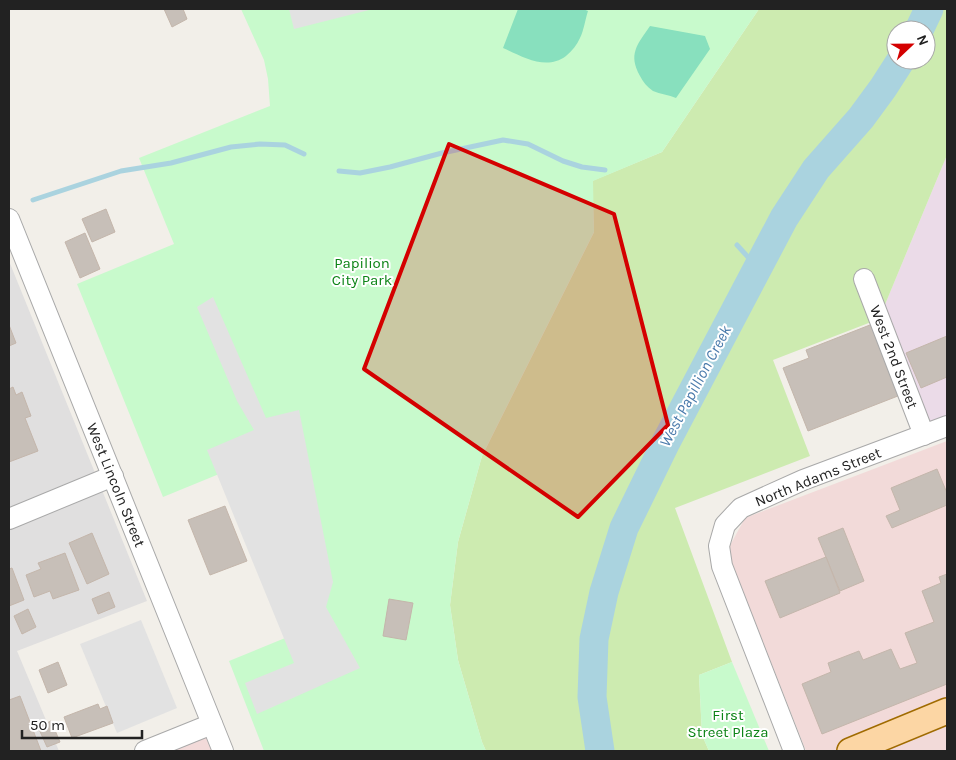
<svg xmlns="http://www.w3.org/2000/svg" width="956" height="760" viewBox="0 0 956 760" font-family="Karla,sans-serif">
  <rect width="100%" height="100%" fill="#f2efe9"/>
  <polygon fill="#e0dfdf" points="9,261 147,601 17,651 59,751 9,751"/>
  <g fill="#f2dad9">
    <polygon points="947,441 947,751 806,751 727,551 745,518"/>
    <polygon points="221,730 230,751 168,751"/>
  </g>
  <polygon fill="#ebdbe8" points="947,155 947,426 924,435 879,319"/>
  <path fill="#cdebb0" fill-rule="evenodd" d="M759,9H947V155L879,319L773,360L810,456L675,508L732,662L699,675L702,735L709,751H486L482,742L458,660L450,605L458,542L482,456L594,232L592,181L662,152ZM896,30H926V60H896Z"/>
  <g fill="#c8facc">
    <polygon points="241,9 759,9 662,152 593,181 594,232 482,456 458,542 450,605 458,660 482,742 486,751 264,751 229,661 312,627 246,463 163,497 77,284 174,244 139,158 270,106 268,79 264,60"/>
    <polygon points="732,662 769,751 709,751 702,735 699,675"/>
  </g>
  <g fill="#88e0be">
    <path d="M518,9H583L588,11C585,20 584,30 580,38C577,45 572,51 566,56C546,71 523,57 503,48Z"/>
    <path d="M650,26L705,36L710,49L676,98C669,95 660,94 653,91C647,87 643,82 640,76C628,54 637,45 650,26Z"/>
  </g>
  <g fill="#e2e2e2">
    <polygon points="289,9 373,9 294,29"/>
    <polygon points="213,297 266,418 299,410 333,582 326,607 360,668 257,714 245,683 294,663 207,450 254,430 237,401 197,307"/>
    <polygon points="141,620 177,708 117,733 80,644"/>
  </g>
  <g fill="none" stroke-linecap="round" stroke-linejoin="round">
    <g stroke="#aad3df" stroke-width="5">
      <polyline points="339,171 360,173 390,167 442,153 503,140 528,144 563,161 582,167 605,170"/>
      <polyline points="33,200 121,171 171,163 231,147 260,144 285,145 304,154"/>
      <polyline points="737,245 758,268"/>
    </g>
    <g stroke="#aad3df" stroke-width="29">
      <polyline points="919,30 929,9"/>
      <polyline points="600,751 592,697 594,639 604,592 624,528 666,442 784,218 816,169 861,118 883,88 901,60"/>
    </g>
  </g>
  <g fill="#c7bfb8" stroke="#c4b6ab">
    <polygon points="164,9 183,9 187,19 172,27"/>
    <polygon points="106,209 115,232 92,242 82,219"/>
    <polygon points="85,233 100,269 80,278 65,242"/>
    <polygon points="875,323 903,394 808,431 783,368 809,358 806,350"/>
    <polygon points="9,325 16,343 9,346"/>
    <polygon points="947,336 947,377 921,388 906,353"/>
    <polygon points="13,387 16,395 22,392 31,416 25,418 38,451 9,462 9,389"/>
    <polygon points="937,469 947,493 947,505 892,528 886,516 900,510 891,488"/>
    <polygon points="225,506 247,561 210,575 188,520"/>
    <polygon points="843,528 864,581 840,591 818,538"/>
    <polygon points="92,533 109,574 87,584 69,543"/>
    <polygon points="65,553 79,590 53,599 50,591 34,597 26,575 41,569 38,563"/>
    <polygon points="826,557 840,593 780,618 765,581"/>
    <polygon points="12,568 24,600 9,606 9,569"/>
    <polygon points="947,574 947,684 822,734 802,684 831,672 828,663 859,651 863,660 891,649 900,669 917,663 905,633 934,622 922,591 941,583 939,577"/>
    <polygon points="109,592 115,607 98,614 92,599"/>
    <polygon points="389,599 413,603 406,640 383,636"/>
    <polygon points="28,609 36,627 22,634 14,616"/>
    <polygon points="58,662 67,685 48,693 39,670"/>
    <polygon points="20,696 41,751 9,751 9,700"/>
    <polygon points="98,704 100,709 107,706 113,723 72,738 64,717"/>
    <polygon points="51,721 60,742 47,747 38,727"/>
  </g>
  <g fill="none" stroke-linecap="round" stroke-linejoin="round">
    <g stroke="#a9a9a9" stroke-width="22">
      <g id="minor">
        <polyline points="9,219 223,751"/>
        <polyline points="864,279 924,435"/>
        <polyline points="9,519 113,476"/>
        <polyline points="145,751 212,724"/>
        <polyline points="794,751 722,566 719,546 725,525 741,508 803,480 947,426"/>
      </g>
    </g>
    <g stroke="#a06b00" stroke-width="28">
      <polyline id="major" points="850,751 947,711"/>
    </g>
    <use href="#minor" stroke="#fff" stroke-width="20"/>
    <use href="#major" stroke="#fcd6a4" stroke-width="25"/>
  </g>
  <path fill="#d40000" fill-opacity="0.2" stroke="#d40000" stroke-width="4" stroke-linejoin="round" d="M449,144L614,214L668,425L578,517L364,369Z"/>
  <g text-anchor="middle" dominant-baseline="central" stroke-width="4" stroke-linejoin="round" paint-order="stroke">
    <g font-size="15" fill="#0c8416" stroke="#fff">
      <text x="362" y="263">Papilion<tspan x="362" dy="17">City Park</tspan></text>
      <text x="728" y="715">First<tspan x="728" dy="17">Street Plaza</tspan></text>
    </g>
    <g font-size="15" fill="#222" stroke="#fff">
      <text transform="translate(894 357) rotate(69)">West 2nd Street</text>
      <text transform="translate(818 477) rotate(-22)">North Adams Street</text>
      <text transform="translate(116 485) rotate(68)">West Lincoln Street</text>
    </g>
    <g font-size="16" font-style="italic" fill="#4a7aab" stroke="#fff">
      <text transform="translate(695 386) rotate(-62)">West Papillion Creek</text>
    </g>
  </g>
  <rect width="956" height="760" fill="none" stroke="#222222" stroke-width="20"/>
  <g transform="translate(911 45) rotate(68)"><circle r="24" fill="#ffffff" stroke="#a7a7a7"/>
  <path d="M0-4L9 19L0 12L-9 19Z" fill="#d40000"/>
  <text y="-8" font-size="14" font-weight="bold" text-anchor="middle" fill="#222222">N</text>
  </g>
  <path d="M22 730v8h120v-8" fill="none" stroke="#222222" stroke-width="2.5"/>
  <text x="30" y="730" font-size="15" fill="#222222" stroke="#ffffff" stroke-width="4" paint-order="stroke">50 m</text>
</svg>
